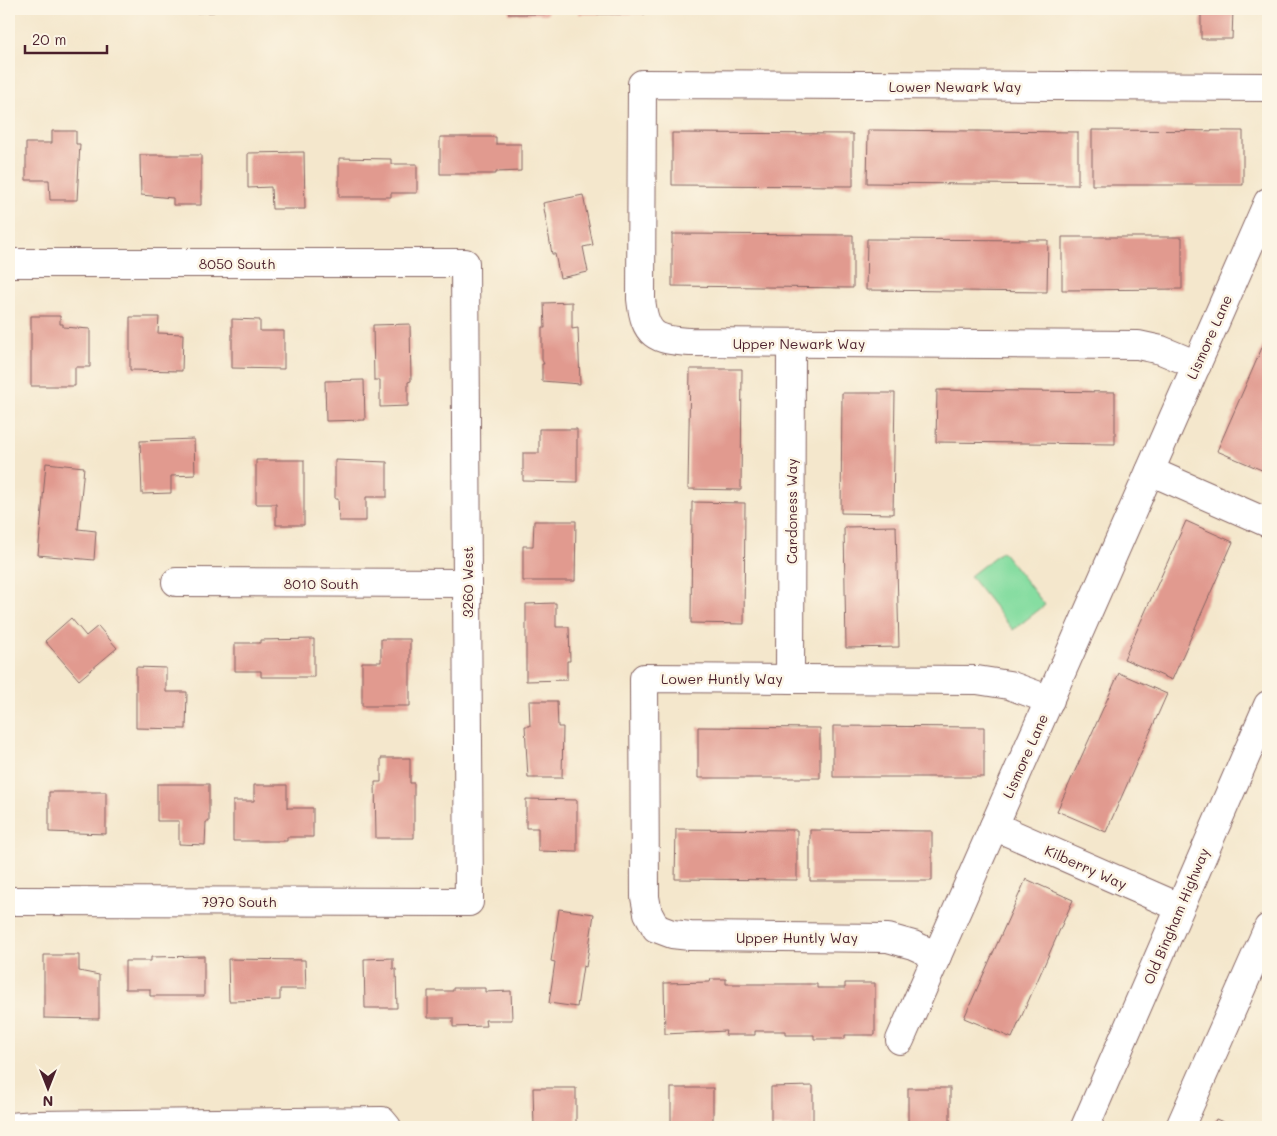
<svg xmlns="http://www.w3.org/2000/svg" width="1277" height="1136" viewBox="0 0 1277 1136" font-family="Mali,sans-serif">
  <rect width="100%" height="100%" fill="#fcf5e5"/>
  <filter id="ink" filterUnits="userSpaceOnUse"><feTurbulence type="fractalNoise" baseFrequency=".02" numOctaves="2"/><feDisplacementMap in="SourceGraphic" scale="10" xChannelSelector="R" yChannelSelector="G"/><feConvolveMatrix kernelMatrix="1 2 1 2 8 2 1 2 1" color-interpolation-filters="sRGB"/></filter>
  <filter id="wash" filterUnits="userSpaceOnUse"><feTurbulence type="fractalNoise" baseFrequency=".0096" numOctaves="4" result="noise"/><feDisplacementMap in="SourceGraphic" scale="20" xChannelSelector="R" yChannelSelector="G"/><feGaussianBlur stdDeviation="1.12" result="paint"/><feColorMatrix in="noise" values="0 0 0 0 0 0 0 0 0 0 0 0 0 0 0 0 0 1.4 0 .05"/><feComposite in="paint" operator="in"/></filter>
  <g filter="url(#wash)">
    <rect width="100%" height="100%" fill="#f4e7cc"/>
    <polygon fill="#86dda1" stroke="#687e66" points="1002,551 1045,605 1013,630 970,576"/>
    <g id="blocks">
      <g fill="#e19a8f">
        <polygon points="193,9 214,9 214,12 193,13"/>
        <rect x="509" y="9" width="39" height="5"/>
        <rect x="579" y="9" width="67" height="5"/>
        <polygon points="1201,9 1233,9 1232,39 1201,39"/>
        <polygon points="868,130 1078,132 1078,185 867,183"/>
        <polygon points="1092,130 1243,131 1243,185 1092,185"/>
        <polygon points="52,131 76,131 76,144 80,144 77,200 50,200 49,180 26,180 26,143 52,143"/>
        <polygon points="672,133 853,134 853,186 672,185"/>
        <polygon points="440,137 496,137 496,144 521,144 521,171 496,172 496,174 440,174"/>
        <polygon points="304,152 305,209 272,209 271,187 248,188 248,153"/>
        <polygon points="140,155 201,155 201,205 173,205 173,198 141,195"/>
        <polygon points="339,158 391,159 391,164 417,164 417,193 391,193 391,197 339,197"/>
        <polygon points="583,195 593,245 583,247 588,272 560,278 555,254 552,254 543,203"/>
        <polygon points="672,234 853,235 853,288 672,286"/>
        <polygon points="1062,237 1182,237 1182,289 1062,290"/>
        <polygon points="867,239 1048,240 1047,292 866,290"/>
        <polygon points="572,302 572,329 578,328 580,384 542,381 542,364 544,364 542,360 542,328 545,328 544,303"/>
        <polygon points="31,316 60,316 60,324 63,324 63,327 90,329 90,367 75,367 75,386 31,386"/>
        <polygon points="130,317 159,317 158,333 183,334 182,371 130,370"/>
        <polygon points="232,319 260,320 260,331 284,331 284,369 232,368"/>
        <polygon points="410,324 411,381 408,382 408,406 380,407 380,380 374,380 373,325"/>
        <polygon points="1268,334 1268,462 1264,471 1217,451"/>
        <polygon points="690,369 742,369 741,490 688,489"/>
        <polygon points="364,380 365,420 326,421 325,381"/>
        <polygon points="937,390 1115,392 1115,444 936,442"/>
        <polygon points="842,393 895,393 893,514 841,513"/>
        <polygon points="539,429 577,429 577,482 523,481 523,453 539,453"/>
        <polygon points="194,439 195,475 171,476 171,493 142,494 140,441"/>
        <polygon points="256,460 304,460 304,525 276,525 276,504 256,504"/>
        <polygon points="335,460 387,462 387,497 366,497 366,521 339,521 338,499 335,499"/>
        <polygon points="46,463 84,467 78,529 96,531 94,560 38,555"/>
        <polygon points="692,502 745,503 744,624 691,623"/>
        <polygon points="534,521 576,521 575,581 523,581 523,546 533,546"/>
        <polygon points="1186,521 1233,542 1172,680 1124,659"/>
        <polygon points="896,526 899,647 846,648 844,527"/>
        <polygon points="556,603 556,627 569,627 570,661 567,661 567,680 526,681 526,604"/>
        <polygon points="71,618 86,636 98,626 117,648 79,680 45,641"/>
        <polygon points="314,639 314,677 261,677 261,671 235,671 235,643 260,643 260,640"/>
        <polygon points="381,639 410,639 410,706 362,706 362,662 381,662"/>
        <polygon points="136,667 166,668 166,692 187,692 186,729 136,728"/>
        <polygon points="1119,673 1167,694 1106,832 1057,811"/>
        <polygon points="529,701 557,701 558,727 563,727 562,778 528,778 525,726 530,726"/>
        <polygon points="833,726 984,727 984,777 833,777"/>
        <polygon points="698,727 820,728 820,778 698,778"/>
        <polygon points="381,758 410,758 410,783 414,783 414,838 376,838 375,782 381,782"/>
        <polygon points="157,784 209,784 209,822 206,822 205,845 179,844 179,821 157,821"/>
        <polygon points="254,785 287,785 287,808 313,808 313,837 287,837 287,841 233,841 233,801 254,801"/>
        <polygon points="49,792 106,792 106,834 49,832"/>
        <polygon points="526,799 577,800 577,852 538,851 538,828 526,828"/>
        <polygon points="676,829 797,830 797,880 675,879"/>
        <polygon points="810,830 932,831 932,881 810,881"/>
        <polygon points="1026,879 1073,900 1012,1038 964,1018"/>
        <polygon points="559,909 594,914 586,967 583,966 577,1007 549,1003 555,962 551,961"/>
        <polygon points="44,955 79,955 79,971 99,975 99,1019 44,1018"/>
        <polygon points="204,956 204,996 150,996 150,989 125,989 125,961 151,961 151,957"/>
        <polygon points="393,958 393,969 396,969 397,1008 365,1008 364,959"/>
        <polygon points="228,959 305,960 306,989 280,989 280,1000 229,1001"/>
        <polygon points="711,979 726,979 726,984 817,984 817,988 845,988 845,983 875,983 875,1035 845,1035 845,1039 814,1039 814,1035 785,1035 785,1031 755,1031 755,1035 725,1035 726,1031 665,1034 664,983 710,982"/>
        <polygon points="453,988 485,988 485,992 511,991 512,1020 485,1020 486,1026 453,1027 453,1018 428,1018 428,991 453,991"/>
        <polygon points="813,1086 813,1127 771,1127 771,1087"/>
        <polygon points="533,1088 576,1088 576,1127 534,1127"/>
        <rect x="671" y="1088" width="42" height="39"/>
        <rect x="908" y="1088" width="42" height="39"/>
        <polygon points="1216,1119 1235,1127 1212,1127"/>
      </g>
    </g>
  </g>
  <g filter="url(#ink)">
    <use href="#blocks" fill-opacity="0" stroke="#866563" stroke-width="1"/>
    <g fill="none" stroke-linecap="round" stroke-linejoin="round">
      <g stroke="#866563" stroke-width="30">
        <g id="minor">
          <polyline points="9,263 465,263 469,902 9,901"/>
          <path d="M1197,365L1161,350L1138,345L690,342C655,340 645,336 641,299L642,84L1268,87"/>
          <polyline points="1150,471 1268,523"/>
          <polyline points="176,582 466,583"/>
          <polyline points="790,679 791,343"/>
          <polyline points="994,826 1179,907"/>
          <polyline points="937,956 913,945 888,938 690,936 672,934 656,928 648,913 645,897 644,678 977,680 1009,685 1050,700"/>
          <polyline points="900,1040 1268,202"/>
          <polyline points="9,1127 36,1125 382,1121 387,1127"/>
          <polyline points="1085,1127 1268,705"/>
          <polyline points="1180,1127 1268,928"/>
        </g>
      </g>
      <use href="#minor" stroke="#fff" stroke-width="28"/>
    </g>
  </g>
  <g text-anchor="middle" dominant-baseline="central" stroke-width="5" stroke-linejoin="round" paint-order="stroke">
    <g font-size="14" fill="#4a1f2b" stroke="#fcf5e5">
      <text x="955" y="86">Lower Newark Way</text>
      <text x="237" y="263">8050 South</text>
      <text transform="translate(1209 337) rotate(-66)">Lismore Lane</text>
      <text x="799" y="343">Upper Newark Way</text>
      <text transform="translate(791 511) rotate(-90)">Cardoness Way</text>
      <text transform="translate(467 582) rotate(-90)">3260 West</text>
      <text x="321" y="583">8010 South</text>
      <text x="722" y="678">Lower Huntly Way</text>
      <text transform="translate(1025 756) rotate(-66)">Lismore Lane</text>
      <text transform="translate(1086 867) rotate(24)">Kilberry Way</text>
      <text x="239" y="901">7970 South</text>
      <text transform="translate(1176 916) rotate(-67)">Old Bingham Highway</text>
      <text x="797" y="937">Upper Huntly Way</text>
    </g>
  </g>
  <rect width="1277" height="1136" fill="none" stroke="#fcf5e5" stroke-width="30"/>
  <g transform="translate(48 1088) rotate(180)" stroke="#fcf5e5" stroke-width="4" paint-order="stroke">
  <path d="M0-4L9 19L0 12L-9 19Z" fill="#4a1f2b"/>
  <text y="-8" font-size="14" font-weight="bold" text-anchor="middle" fill="#4a1f2b">N</text>
  </g>
  <path d="M25 45v8h82v-8" fill="none" stroke="#4a1f2b" stroke-width="2.5"/>
  <text x="32" y="45" font-size="15" fill="#4a1f2b" stroke="#fcf5e5" stroke-width="4" paint-order="stroke">20 m</text>
</svg>
